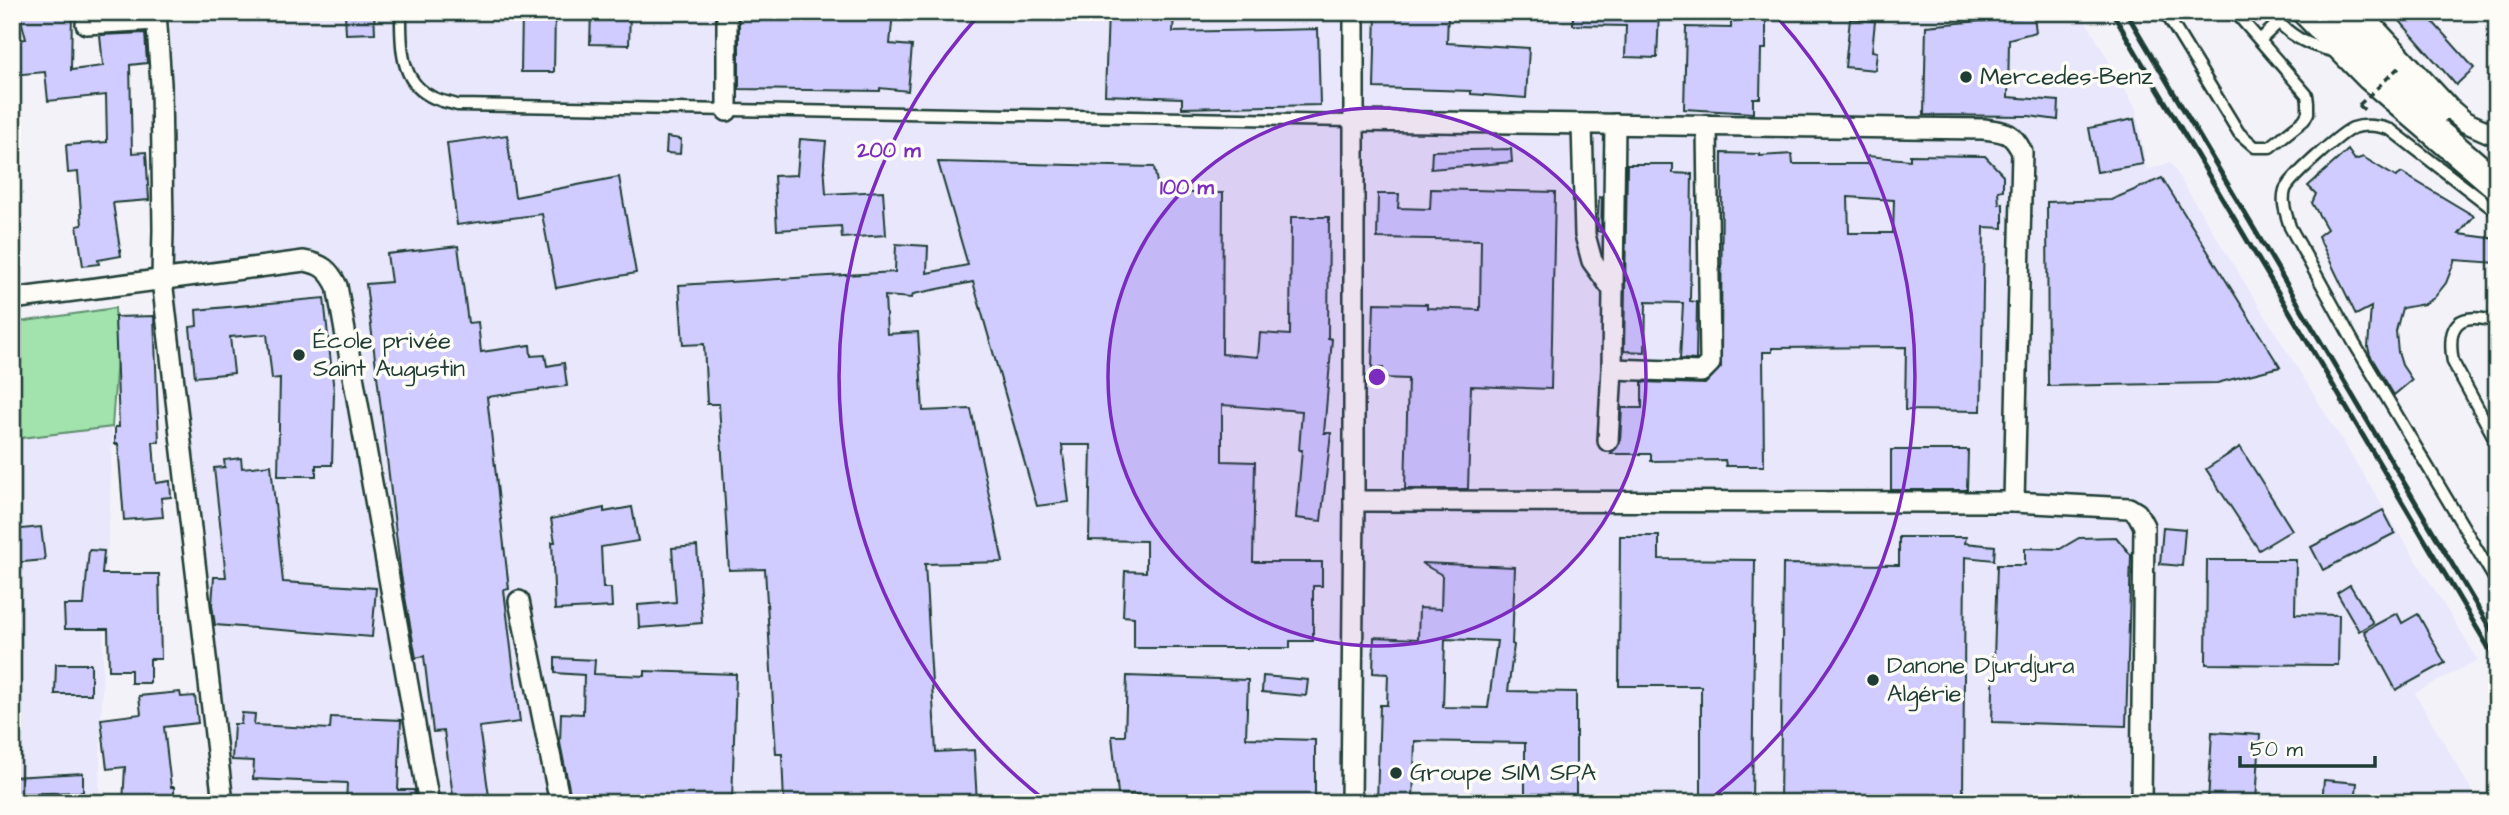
<svg xmlns="http://www.w3.org/2000/svg" width="2509" height="815" viewBox="0 0 2509 815" font-family="'Architects Daughter',sans-serif">
  <rect width="100%" height="100%" fill="#f4f2f9"/>
  <filter id="ink" filterUnits="userSpaceOnUse"><feTurbulence type="fractalNoise" baseFrequency=".0143" numOctaves="2"/><feDisplacementMap in="SourceGraphic" scale="14" xChannelSelector="R" yChannelSelector="G"/><feConvolveMatrix kernelMatrix="1 2 1 2 8 2 1 2 1" color-interpolation-filters="sRGB"/></filter>
  <g filter="url(#ink)">
    <g fill="#e9e7fb">
      <polygon points="170,12 2081,12 2136,109 2147,170 2170,162 2478,660 2415,693 2479,803 232,803 170,299"/>
      <polygon points="115,308 110,510 105,583 99,803 12,803 12,323"/>
    </g>
    <polygon fill="#a2e3ad" stroke="#609070" stroke-width="2" points="115,308 117,357 112,427 12,439 12,323"/>
    <g fill="#d0ccff" stroke="#1f3d34" stroke-width="2" fill-rule="evenodd">
      <polygon points="19,12 72,12 71,70 103,66 100,35 145,33 147,63 130,65 132,153 146,152 149,200 113,203 121,256 98,260 99,264 83,266 77,226 82,225 78,172 68,173 66,145 107,142 106,95 48,101 45,72 12,75 12,41 26,39"/>
      <polygon points="345,12 374,12 375,33 346,34"/>
      <polygon points="522,12 555,12 554,72 521,72"/>
      <polygon points="591,12 630,12 629,45 590,44"/>
      <polygon points="739,12 893,12 890,44 912,46 908,91 880,88 880,91 739,89"/>
      <polygon points="1108,12 1174,12 1173,32 1318,29 1320,105 1182,108 1182,98 1105,95"/>
      <polygon points="1376,12 1448,12 1447,43 1529,48 1526,98 1471,94 1471,91 1374,88"/>
      <polygon points="1573,12 1659,12 1657,58 1625,57 1626,26 1573,25"/>
      <polygon points="1731,12 1766,12 1766,49 1761,49 1760,98 1753,98 1753,113 1684,109 1686,27 1731,28"/>
      <polygon points="2392,12 2424,12 2474,68 2456,85"/>
      <polygon points="2034,16 2036,32 2009,39 2008,97 2059,101 2058,120 2029,116 1924,115 1926,26"/>
      <polygon points="1850,19 1875,21 1872,51 1877,52 1875,70 1845,67"/>
      <polygon points="2134,119 2143,164 2097,172 2089,128"/>
      <polygon points="507,135 515,197 619,177 636,273 556,288 542,214 457,225 447,143"/>
      <polygon points="667,137 681,139 680,154 666,153"/>
      <polygon points="800,139 826,141 824,163 826,194 883,191 886,235 842,238 841,226 777,230 774,176 797,175"/>
      <polygon points="1511,149 1512,162 1431,169 1432,151"/>
      <polygon points="2348,150 2355,160 2363,157 2396,177 2402,173 2474,216 2459,234 2497,239 2497,263 2455,260 2446,283 2434,298 2424,304 2402,308 2396,331 2398,352 2402,365 2412,380 2394,395 2370,355 2368,347 2371,307 2356,315 2318,236 2327,229 2312,203 2316,194 2308,186"/>
      <path d="M1722,153L1760,154V156L1792,154L1793,164H1868V156L1910,160V155L1985,156L2003,175V190L1998,191L1999,204L2003,203V228L1984,227L1981,411L1905,410L1906,347L1772,348V352H1763L1764,466H1726L1725,460L1651,461V454H1611L1620,442L1622,408H1642V382L1705,384L1721,367ZM1848,197L1894,200L1893,233H1849Z"/>
      <polygon points="938,162 1154,167 1159,193 1223,193 1222,354 1258,357 1260,333 1290,335 1291,217 1329,217 1328,338 1332,339 1324,433 1331,433 1321,521 1296,518 1302,450 1299,450 1302,411 1222,405 1222,461 1255,462 1253,562 1322,562 1322,586 1313,586 1313,641 1290,641 1290,648 1134,648 1134,617 1123,616 1125,571 1146,572 1146,541 1089,540 1091,445 1062,445 1069,502 1037,506 973,282 913,294 912,298 885,296 887,334 918,332 923,411 971,409 1003,562 925,564 936,752 974,750 977,803 784,803 782,754 776,754 765,569 729,570 719,404 707,404 704,344 683,345 679,285 895,272 896,244 928,246 927,273 968,265"/>
      <polygon points="1627,164 1673,164 1673,173 1692,174 1690,301 1697,302 1696,360 1680,359 1683,303 1646,302 1645,352 1624,351"/>
      <polygon points="2162,178 2280,367 2217,383 2048,386 2047,202 2111,200"/>
      <polygon points="1431,189 1555,192 1551,389 1471,386 1468,489 1405,489 1408,379 1382,378 1383,368 1372,368 1374,303 1427,304 1427,308 1480,310 1481,240 1377,238 1378,194 1399,194 1398,208 1430,209"/>
      <polygon points="1599,197 1602,198 1601,232 1597,231"/>
      <polygon points="458,246 468,323 478,322 481,352 530,345 531,356 545,355 547,366 564,363 567,386 487,397 509,589 504,590 520,722 479,727 490,803 454,803 444,731 433,732 424,656 416,658 401,575 366,284 391,282 387,254"/>
      <polygon points="324,298 334,392 332,465 316,465 316,476 278,476 280,378 272,379 267,334 230,337 234,373 195,377 190,327 197,326 196,310"/>
      <polygon points="154,316 159,442 153,442 156,483 170,481 171,497 161,498 163,517 124,520 118,444 115,444 115,427 119,427 115,317"/>
      <polygon points="2240,447 2292,530 2259,550 2206,469"/>
      <polygon points="1891,450 1968,450 1967,490 1891,490"/>
      <polygon points="241,458 242,468 271,465 283,582 376,588 372,637 215,625 212,605 214,577 226,577 214,468 225,467 224,460"/>
      <polygon points="632,507 638,541 601,547 603,588 611,588 612,607 555,610 552,542 555,542 551,519 604,508 604,512"/>
      <polygon points="2383,510 2395,533 2323,570 2311,547"/>
      <polygon points="41,527 45,560 12,563 12,530"/>
      <polygon points="2163,527 2185,529 2182,566 2160,564"/>
      <polygon points="1620,536 1659,536 1659,559 1755,560 1752,803 1701,803 1701,686 1619,686"/>
      <polygon points="1899,537 1966,537 1965,543 1995,546 1994,560 1965,557 1963,797 1850,796 1847,803 1780,803 1783,564 1899,565"/>
      <polygon points="2116,537 2131,555 2126,726 1992,722 1997,565 2025,565 2025,548 2060,549 2079,538"/>
      <polygon points="697,546 702,623 639,628 638,605 676,602 672,548"/>
      <polygon points="89,550 104,551 102,574 159,574 161,659 150,659 150,683 131,683 131,670 109,670 108,629 65,629 64,605 84,605"/>
      <polygon points="2207,560 2296,560 2295,614 2339,615 2338,665 2206,664"/>
      <path d="M1421,563L1515,567L1512,644L1514,645L1508,691L1576,692V803H1525V743L1415,741L1413,803H1377L1380,705H1387L1388,674L1373,673L1374,637L1418,639L1419,608L1441,609L1442,575ZM1445,639L1497,641L1488,708L1443,707Z"/>
      <polygon points="2350,585 2373,623 2359,631 2337,593"/>
      <polygon points="2397,613 2402,623 2418,614 2445,663 2396,690 2364,631"/>
      <polygon points="555,658 595,660 594,674 645,676 645,671 736,674 732,803 572,803 560,743 561,713 583,714 584,675 555,673"/>
      <polygon points="56,664 91,664 91,694 55,694"/>
      <polygon points="1127,676 1248,680 1246,738 1315,740 1315,801 1258,803 1257,799 1118,794 1112,736 1125,736"/>
      <polygon points="1263,676 1308,680 1306,696 1262,692"/>
      <polygon points="180,692 181,697 195,696 198,723 164,727 171,787 174,787 174,803 123,803 125,767 107,769 101,719 141,714 139,696"/>
      <polygon points="242,713 255,714 254,725 330,729 331,717 401,720 398,790 414,790 417,803 346,803 347,783 253,779 254,761 232,760 234,724 241,724"/>
      <polygon points="2212,732 2260,735 2256,803 2208,803"/>
      <polygon points="83,773 83,792 12,794 12,777"/>
      <polygon points="2324,780 2357,783 2355,803 2322,803"/>
    </g>
    <g fill="none" stroke-linecap="round" stroke-linejoin="round">
      <g stroke="#1f3d34" stroke-width="15">
        <g id="lane">
          <path d="M401,12C401,42 399,80 430,96C438,101 448,102 457,105L1352,121"/>
          <polyline points="2165,12 2239,133 2255,147 2270,147 2304,120 2308,113 2308,103 2307,95 2301,88 2235,12"/>
          <path d="M2270,12C2288,36 2308,46 2337,52"/>
          <polyline points="2260,40 2278,23"/>
          <path d="M2497,212L2391,130C2380,126 2365,124 2353,128C2342,132 2289,179 2285,190C2281,203 2287,216 2290,227L2354,343L2497,583"/>
          <path d="M2497,322C2459,311 2446,323 2453,362L2497,443"/>
        </g>
      </g>
      <g stroke="#1f3d34" stroke-width="24">
        <g id="street">
          <polyline points="156,12 161,84 163,229 162,280 223,803"/>
          <polyline points="727,12 727,111"/>
          <polyline points="2360,12 2449,108 2465,122 2497,136"/>
          <polyline points="86,24 156,20"/>
          <path d="M1352,121L1984,129C2006,132 2012,132 2022,152L2014,502"/>
          <polyline points="1582,124 1585,235 1592,261 1613,290"/>
          <path d="M12,299L304,261C322,264 329,270 337,286L429,803"/>
          <polyline points="1612,369 1701,372 1710,363 1707,125"/>
          <polyline points="1608,441 1612,369 1615,124"/>
          <polyline points="1354,501 2014,502 2129,508 2137,513 2144,526 2141,803"/>
          <polyline points="519,601 560,803"/>
          <polyline points="1351,803 1354,501 1354,12"/>
        </g>
      </g>
      <g stroke="#1f3d34" stroke-width="33">
        <g id="secondary">
          <polyline points="2307,12 2370,76 2497,185"/>
          <polyline points="2337,12 2355,32 2437,109"/>
        </g>
      </g>
      <polyline stroke="#1f3d34" stroke-width="3.5" stroke-dasharray="7 5" stroke-linecap="butt" points="2359,105 2368,113"/>
      <use href="#lane" stroke="#fdfcf7" stroke-width="10"/>
      <use href="#street" stroke="#fdfcf7" stroke-width="19"/>
      <use href="#secondary" stroke="#fdfcf7" stroke-width="28"/>
      <g stroke="#1f3d34" stroke-width="5">
        <polyline points="2112,12 2497,662"/>
        <polyline points="2126,12 2497,640"/>
      </g>
      <polyline stroke="#1f3d34" stroke-width="3.5" stroke-dasharray="7 5" stroke-linecap="butt" points="2359,105 2399,67"/>
    </g>
  </g>
  <circle cx="1377" cy="377" r="269" fill="#7b2cbf" fill-opacity=".12"/>
  <g fill="none" stroke="#7b2cbf" stroke-width="3.5">
    <circle cx="1377" cy="377" r="269"/>
    <path d="M1046 801A538 538 0 0 1 980 14M1774 14A538 538 0 0 1 1708 801"/>
  </g>
  <g fill="#1f3d34" stroke="#fdfcf7" stroke-width="2.5">
    <circle cx="1966" cy="77" r="7"/>
    <circle cx="299" cy="355" r="7"/>
    <circle cx="1873" cy="680" r="7"/>
    <circle cx="1396" cy="773" r="7"/>
  </g>
  <g text-anchor="middle" dominant-baseline="central" stroke-width="7" stroke-linejoin="round" paint-order="stroke">
    <g font-size="24" fill="#1f3d34" stroke="#fdfcf7" text-anchor="start">
      <text x="1980" y="77">Mercedes-Benz</text>
      <text x="313" y="341">École privée<tspan x="313" dy="28">Saint Augustin</tspan></text>
      <text x="1887" y="666">Danone Djurdjura<tspan x="1887" dy="28">Algérie</tspan></text>
      <text x="1410" y="773">Groupe SIM SPA</text>
    </g>
  </g>
  <circle cx="1377" cy="377" r="10" fill="#7b2cbf" stroke="#fdfcf7" stroke-width="3.5"/>
  <g font-size="21" text-anchor="middle" font-weight="bold" fill="#7b2cbf" stroke="#fdfcf7" stroke-width="7" stroke-linejoin="round" paint-order="stroke">
    <text x="889" y="157">200 m</text>
    <text x="1187" y="194">100 m</text>
  </g>
  <rect width="2509" height="815" fill="none" stroke="#fdfcf7" stroke-width="42"/>
  <rect x="21" y="21" width="2467" height="773" fill="none" stroke="#1f3d34" stroke-width="2.5" filter="url(#ink)"/>
  <path d="M2240 756v10h135v-10" fill="none" stroke="#1f3d34" stroke-width="3.5"/>
  <text x="2250" y="756" font-size="21" fill="#1f3d34" stroke="#fdfcf7" stroke-width="5" paint-order="stroke">50 m</text>
</svg>
